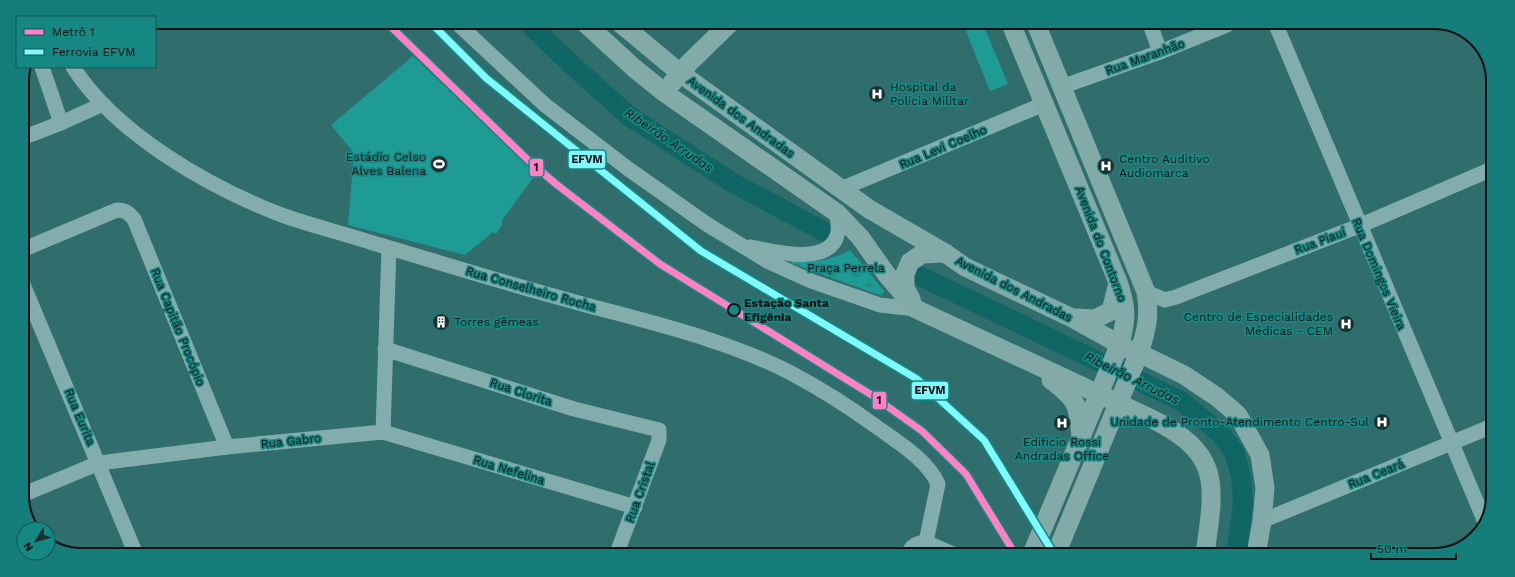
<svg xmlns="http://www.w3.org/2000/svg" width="1515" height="577" viewBox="0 0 1515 577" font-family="'Work Sans',sans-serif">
  <defs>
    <pattern id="park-tufts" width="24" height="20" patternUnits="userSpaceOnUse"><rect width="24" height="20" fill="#1f9b96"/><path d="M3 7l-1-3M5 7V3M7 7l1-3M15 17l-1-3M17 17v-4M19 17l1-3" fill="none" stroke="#1a7d79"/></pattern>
  </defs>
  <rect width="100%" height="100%" fill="#2f6e6c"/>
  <g fill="#1f9b96">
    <polygon points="963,24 983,24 1008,84 990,91"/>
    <polygon points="413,56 536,174 502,220 502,225 496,234 493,232 465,255 348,225 354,153 331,125"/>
  </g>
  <path fill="url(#park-tufts)" d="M850,250L884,291L882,296L791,263L793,260C813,264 832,260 850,250Z"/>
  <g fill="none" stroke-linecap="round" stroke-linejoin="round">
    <g stroke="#106664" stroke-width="20">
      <polyline points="528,23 572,65 629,116 733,183 827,233"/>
      <polyline points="922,277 1181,401 1220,433 1234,452 1241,475 1243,504 1236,555"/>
    </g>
    <g stroke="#83adac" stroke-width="15">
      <polyline points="457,23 545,105 627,168 708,225 769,262 811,281 880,305 916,309"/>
      <polyline points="1150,24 1160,52"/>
      <polyline points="1276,25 1485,522"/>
      <polyline points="42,67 61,123"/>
      <path d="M73,67C115,133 207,186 279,214C309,225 342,233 373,243C434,261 495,280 557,297C634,319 719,336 791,373C819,388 848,406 874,425C896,441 927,459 938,484L926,542"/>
      <polyline points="1061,87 1160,52 1227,25"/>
      <polyline points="22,138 61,123 103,104"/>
      <polyline points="841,189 1044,104"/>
      <path d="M750,247C773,251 831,268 838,232C839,226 837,219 837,213"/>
      <path d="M22,250L117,210C125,210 129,213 134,219L227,447"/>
      <polyline points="22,282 135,552"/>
      <polyline points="1146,292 1165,300 1176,297 1359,226 1492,169"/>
      <polyline points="385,349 574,409 659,430 659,440 617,553"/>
      <polyline points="383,432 635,507"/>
      <polyline points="22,495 99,463 227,447 383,432 389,248"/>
      <polyline points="1262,521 1490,427"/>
      <polyline points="926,542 953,554"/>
      <path d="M908,554C912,545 917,543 926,542"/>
    </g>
    <g stroke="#81aaa8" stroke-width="19">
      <path d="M585,23L634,68L665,93L837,213L860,237L887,275L916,309L1150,418C1222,453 1215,483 1205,554"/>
      <polyline points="620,23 680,73 869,209 945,253 965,267 1072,318 1110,339 1119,346 1139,353 1184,375 1217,397 1238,415 1260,455 1265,488 1262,521 1256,555"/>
      <path d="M1011,24L1118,282C1127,307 1127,321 1119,346L1032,554"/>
      <path d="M1036,24L1146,292C1150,316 1147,329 1139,353L1056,554"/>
      <polyline points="672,83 689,63 729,24"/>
      <polyline points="911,299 905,288 905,274 910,262 922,254 945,253"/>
      <polyline points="1074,318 1095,319 1111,311 1118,283"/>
      <path d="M1051,380C1077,399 1078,404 1081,436"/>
    </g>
    <g stroke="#158884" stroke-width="10">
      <polyline id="rail-1" points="431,23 486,78 701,251 917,379 984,440 1054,554"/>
    </g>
    <use href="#rail-1" stroke="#80f9ff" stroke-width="7"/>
    <g stroke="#158884" stroke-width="10">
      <polyline id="metro-1" points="387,23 528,160 556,184 660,264 870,394 922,431 966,474 1015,554"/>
    </g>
    <use href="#metro-1" stroke="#ff80c5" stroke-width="7"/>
  </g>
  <defs>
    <g id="hospital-disc" transform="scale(0.9)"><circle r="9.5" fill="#1c3231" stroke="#158884"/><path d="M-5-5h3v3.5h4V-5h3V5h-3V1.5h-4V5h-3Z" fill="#fff"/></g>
    <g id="stadium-disc" transform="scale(0.9)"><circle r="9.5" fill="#1c3231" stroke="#158884"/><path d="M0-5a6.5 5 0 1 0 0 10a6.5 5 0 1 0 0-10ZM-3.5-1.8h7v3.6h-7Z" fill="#fff"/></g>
    <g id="building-disc" transform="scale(0.9)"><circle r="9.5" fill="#1c3231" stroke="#158884"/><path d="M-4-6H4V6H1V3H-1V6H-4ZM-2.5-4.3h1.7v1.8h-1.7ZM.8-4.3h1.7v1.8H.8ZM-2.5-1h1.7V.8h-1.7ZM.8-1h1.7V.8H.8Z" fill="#fff"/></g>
  </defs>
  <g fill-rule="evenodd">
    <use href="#hospital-disc" x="877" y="94"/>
    <use href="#stadium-disc" x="439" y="164"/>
    <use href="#hospital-disc" x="1106" y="166"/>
    <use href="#building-disc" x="441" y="322"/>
    <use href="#hospital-disc" x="1346" y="324"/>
    <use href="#hospital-disc" x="1382" y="422"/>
    <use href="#hospital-disc" x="1062" y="423"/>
  </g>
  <circle fill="#158884" stroke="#111" stroke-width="2" cx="734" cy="310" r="6"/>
  <g text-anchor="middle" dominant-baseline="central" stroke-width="3.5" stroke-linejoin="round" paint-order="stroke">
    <g font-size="12" fill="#111" stroke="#158884">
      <text transform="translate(1145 57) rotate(-20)">Rua Maranhão</text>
      <text transform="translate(741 117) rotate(36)">Avenida dos Andradas</text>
      <text transform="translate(943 147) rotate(-23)">Rua Levi Coelho</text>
      <text transform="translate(1320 241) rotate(-21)">Rua Piauí</text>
      <text transform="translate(1101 244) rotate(69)">Avenida do Contorno</text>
      <text transform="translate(1379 274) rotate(67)">Rua Domingos Vieira</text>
      <text transform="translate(531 289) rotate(16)">Rua Conselheiro Rocha</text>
      <text transform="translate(1014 289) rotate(27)">Avenida dos Andradas</text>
      <text transform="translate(178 327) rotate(68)">Rua Capitão Procópio</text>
      <text transform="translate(521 392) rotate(18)">Rua Clorita</text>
      <text transform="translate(80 417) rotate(67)">Rua Eurita</text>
      <text transform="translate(291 441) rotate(-6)">Rua Gabro</text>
      <text transform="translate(509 470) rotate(17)">Rua Nefelina</text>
      <text transform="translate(1376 474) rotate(-22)">Rua Ceará</text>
      <text transform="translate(640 492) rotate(-70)">Rua Cristal</text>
    </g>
    <g font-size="12" fill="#111" stroke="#158884" text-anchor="start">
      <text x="890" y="87">Hospital da<tspan x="890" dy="14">Polícia Militar</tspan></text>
      <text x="426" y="157" text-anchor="end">Estádio Celso<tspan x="426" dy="14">Alves Balena</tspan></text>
      <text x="1119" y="159">Centro Auditivo<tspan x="1119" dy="14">Audiomarca</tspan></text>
      <text x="1333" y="317" text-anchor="end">Centro de Especialidades<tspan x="1333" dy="14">Médicas - CEM</tspan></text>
      <text x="454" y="322">Torres gêmeas</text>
      <text x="1369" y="422" text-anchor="end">Unidade de Pronto-Atendimento Centro-Sul</text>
      <text x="1062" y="442" text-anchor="middle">Edifício Rossi<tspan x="1062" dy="14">Andradas Office</tspan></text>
    </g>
    <g font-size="12" fill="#111" stroke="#158884">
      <text x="846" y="268">Praça Perrela</text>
    </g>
    <g font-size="12" font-weight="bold" fill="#111" stroke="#158884" text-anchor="start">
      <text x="744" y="303">Estação Santa<tspan x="744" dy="14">Efigênia</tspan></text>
    </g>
    <g font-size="13" font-style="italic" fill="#111" stroke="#158884">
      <text transform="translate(669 140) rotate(34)">Ribeirão Arrudas</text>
      <text transform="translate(1132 378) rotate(26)">Ribeirão Arrudas</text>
    </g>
  </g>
  <path d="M0 0H1515V577H0ZM81 29H1434A52 52 0 0 1 1486 81V496A52 52 0 0 1 1434 548H81A52 52 0 0 1 29 496V81A52 52 0 0 1 81 29Z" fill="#157e7b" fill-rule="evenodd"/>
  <path fill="none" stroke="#111" stroke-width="2" d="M81 29H1434A52 52 0 0 1 1486 81V496A52 52 0 0 1 1434 548H81A52 52 0 0 1 29 496V81A52 52 0 0 1 81 29Z"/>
  <g stroke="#158884" stroke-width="1.5">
    <rect x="568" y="150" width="38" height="19" rx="4" fill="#80f9ff"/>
    <rect x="529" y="158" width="15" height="19" rx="4" fill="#ff80c5"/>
    <rect x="911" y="381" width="38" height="19" rx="4" fill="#80f9ff"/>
    <rect x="872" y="391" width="15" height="19" rx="4" fill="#ff80c5"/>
  </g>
  <g font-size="11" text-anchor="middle" font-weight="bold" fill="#111">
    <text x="587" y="163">EFVM</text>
    <text x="536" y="171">1</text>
    <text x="930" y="394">EFVM</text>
    <text x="879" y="404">1</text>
  </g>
  <rect x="16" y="16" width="140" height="52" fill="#158884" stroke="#135856"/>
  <rect x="24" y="29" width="20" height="6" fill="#ff80c5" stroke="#135856"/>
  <text x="52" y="36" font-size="12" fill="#111111">Metrô 1</text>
  <rect x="24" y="49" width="20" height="6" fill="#80f9ff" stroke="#135856"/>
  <text x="52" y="56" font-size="12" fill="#111111">Ferrovia EFVM</text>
  <g transform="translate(36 541) rotate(233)"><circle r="19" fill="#158884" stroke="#135856"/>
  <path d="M0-3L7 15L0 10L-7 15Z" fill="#1c3231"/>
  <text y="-6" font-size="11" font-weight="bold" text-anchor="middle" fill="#111111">N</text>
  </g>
  <path d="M1371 553v6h85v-6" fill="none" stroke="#111111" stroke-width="2"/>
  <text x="1377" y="553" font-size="12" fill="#111111" stroke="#158884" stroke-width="3" paint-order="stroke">50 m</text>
</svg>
